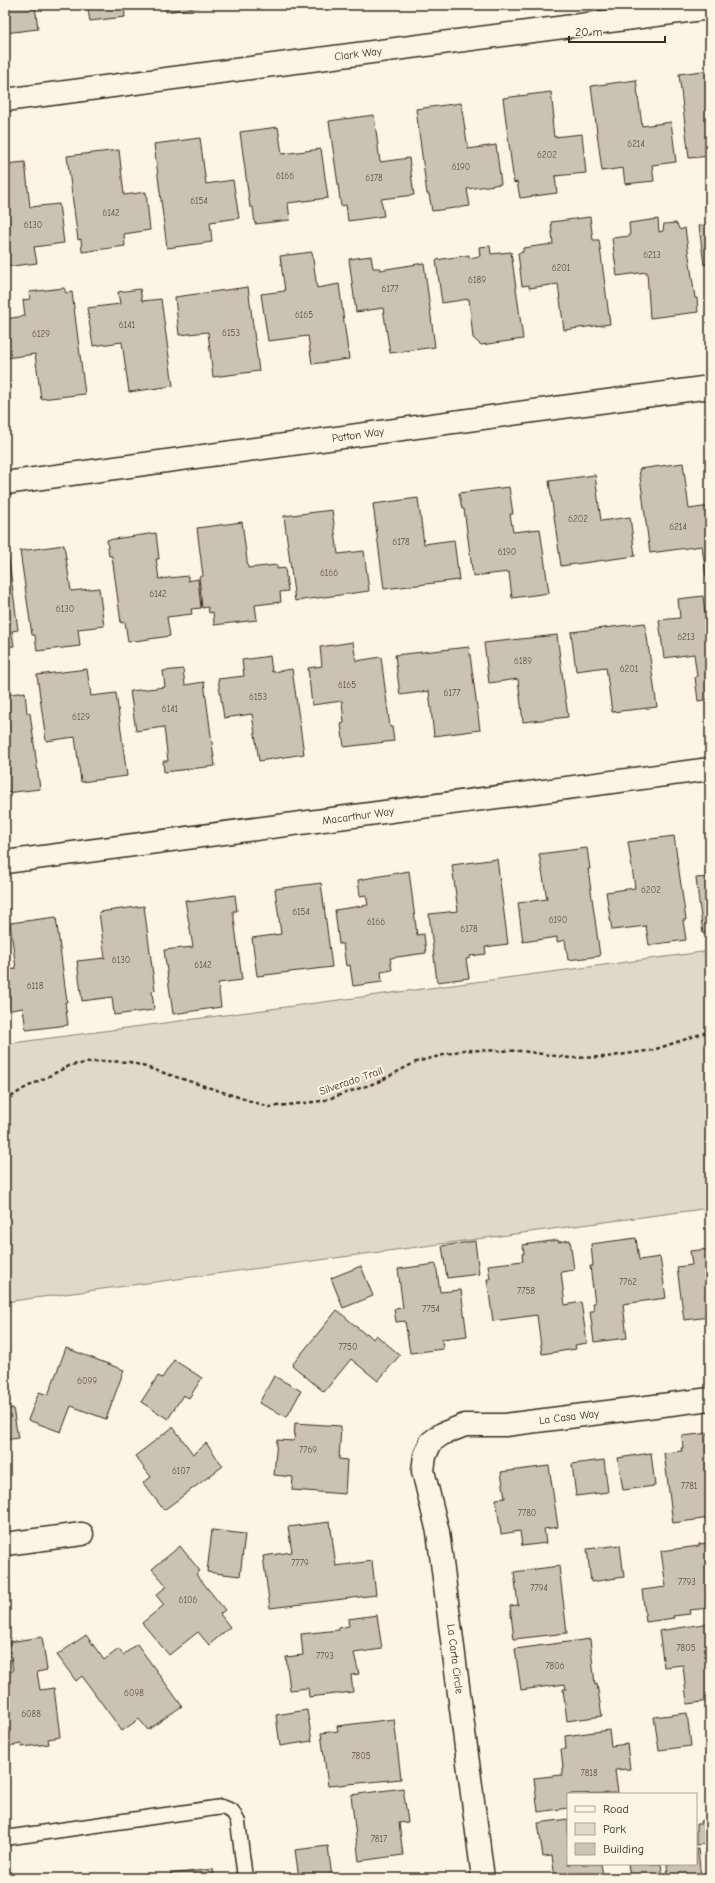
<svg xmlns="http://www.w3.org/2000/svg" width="715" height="1883" viewBox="0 0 715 1883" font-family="'Comic Neue',sans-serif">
  <rect width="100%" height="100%" fill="#fcf5e5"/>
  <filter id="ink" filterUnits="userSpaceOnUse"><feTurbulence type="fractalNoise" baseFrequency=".025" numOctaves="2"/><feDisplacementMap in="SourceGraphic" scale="8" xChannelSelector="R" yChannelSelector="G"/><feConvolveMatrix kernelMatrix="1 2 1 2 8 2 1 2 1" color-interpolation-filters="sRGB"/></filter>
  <g filter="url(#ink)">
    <polygon fill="#e0d8c8" stroke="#8e8173" points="710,951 710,1208 5,1302 5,1044"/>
    <g fill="#ccc2b3" stroke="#3b2a1e">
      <polygon points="5,5 35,5 38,29 5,33"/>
      <polygon points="87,5 124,5 125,17 90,21"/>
      <polygon points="165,5 212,5 166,12"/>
      <polygon points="710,70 710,156 689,158 679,74"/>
      <polygon points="636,80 642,126 671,122 676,162 652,165 654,181 625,184 623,168 602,171 591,86"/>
      <polygon points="551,92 554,119 552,119 554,137 582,134 586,173 555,176 557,193 520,198 517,182 514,183 503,98"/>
      <polygon points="461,103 468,149 496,145 501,184 467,189 470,206 432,211 429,194 427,194 416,109"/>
      <polygon points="374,115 380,162 409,158 414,195 381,199 384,216 348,221 346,205 341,206 329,121"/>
      <polygon points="278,127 282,154 321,149 328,198 288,203 290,220 255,224 253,207 250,207 240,132"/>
      <polygon points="200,138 206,184 233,180 239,218 210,222 212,242 167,248 154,144"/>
      <polygon points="119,150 124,195 146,192 150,230 124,234 125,246 82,252 81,239 78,240 67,156"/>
      <polygon points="25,162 30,207 59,204 64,243 34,247 37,263 5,267 5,164"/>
      <polygon points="590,217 593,240 599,240 610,324 564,330 558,284 529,288 529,285 522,286 518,253 523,252 523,248 553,244 551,222"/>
      <polygon points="658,219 659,232 663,231 664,224 676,223 680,230 685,228 695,298 697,298 698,312 650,318 647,272 617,276 612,238 630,236 629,223"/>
      <polygon points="710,224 710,264 704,265 699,226"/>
      <polygon points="490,246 491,254 511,252 523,339 481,345 473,338 469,299 442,303 436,260 469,255 469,258 480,256 479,247"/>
      <polygon points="312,252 317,288 339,284 349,359 312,364 308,336 268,341 261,294 285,291 280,256"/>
      <polygon points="371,256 373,268 380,268 380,270 424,263 435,347 390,353 383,308 356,312 349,259"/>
      <polygon points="248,287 259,371 213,377 208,332 179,335 175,297"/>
      <polygon points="64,288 66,293 72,292 85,394 41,399 35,354 6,358 5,319 25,316 23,300 30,299 29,292"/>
      <polygon points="140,289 142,301 161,299 173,386 129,392 122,342 93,346 87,308 120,304 118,292"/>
      <polygon points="683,463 689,509 710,506 710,576 706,576 702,546 650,553 639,469"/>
      <polygon points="595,475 601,521 630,517 635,556 561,566 549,481"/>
      <polygon points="509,487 513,514 510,514 513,532 540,529 549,593 512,598 509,572 473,576 464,509 462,509 459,493"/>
      <polygon points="418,498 424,544 454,540 459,580 384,589 373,504"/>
      <polygon points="332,510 338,554 364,551 369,591 295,601 284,516"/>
      <polygon points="242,522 248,568 277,565 277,569 285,568 288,591 280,592 281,602 255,605 257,620 214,625 213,612 209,613 208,607 202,608 199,577 203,576 197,528"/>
      <polygon points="156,533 159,559 156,559 159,579 188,576 188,581 198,579 201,608 191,609 192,614 167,617 170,636 128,642 125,622 121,623 112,556 109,556 107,540"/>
      <polygon points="64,545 71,591 99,588 104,626 78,629 80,646 37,651 35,635 32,635 20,551"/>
      <polygon points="8,553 18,630 12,631 14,646 5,647 5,554"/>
      <polygon points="703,596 705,614 710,614 710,699 698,701 695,677 697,676 694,654 664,658 659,620 680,618 678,599"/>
      <polygon points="645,623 657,707 612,712 606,667 576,671 571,632"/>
      <polygon points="557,635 568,717 523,722 518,679 489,683 484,643"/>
      <polygon points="353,642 356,661 381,657 390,727 392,727 394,741 344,747 341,724 344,723 342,701 312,705 308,668 322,666 320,647"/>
      <polygon points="469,647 480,730 434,736 429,691 400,695 395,655"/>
      <polygon points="270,656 272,672 292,669 304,754 259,761 252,714 224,718 218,679 244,676 242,660"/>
      <polygon points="87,669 91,696 116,693 127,776 81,782 75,737 46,741 37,675"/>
      <polygon points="183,669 185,685 204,682 215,766 164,772 163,761 168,761 164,727 136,731 130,691 165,687 163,671"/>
      <polygon points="25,692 27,713 30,713 40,789 5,793 5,695"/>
      <polygon points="674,836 686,920 683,920 686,940 649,945 646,926 612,930 606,892 635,888 628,842"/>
      <polygon points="587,848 590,869 588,869 600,956 568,960 565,940 557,942 557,937 523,942 518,903 547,899 539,854"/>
      <polygon points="497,859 508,944 485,947 486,954 470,956 470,958 466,959 469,978 437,982 429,914 458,911 452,865"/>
      <polygon points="409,871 417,935 424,934 426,953 390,958 392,970 381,972 382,982 353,986 350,965 346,966 343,944 339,944 335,910 368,905 366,895 360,896 358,880"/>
      <polygon points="710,877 710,933 703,934 696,878"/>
      <polygon points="321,883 332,967 257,976 252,938 281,934 275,889"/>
      <polygon points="235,895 237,911 233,911 242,980 218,983 221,1007 173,1014 164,950 193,947 185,900 189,900 189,902"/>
      <polygon points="144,906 155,990 152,991 154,1010 114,1015 112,997 82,1001 77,961 105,958 99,912"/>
      <polygon points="56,917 67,1002 65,1002 68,1025 26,1030 23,1008 5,1011 5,970 16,969 10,923"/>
      <polygon points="636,1238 639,1260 660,1257 666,1298 623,1304 627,1338 594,1342 590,1311 594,1311 593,1303 595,1303 590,1266 593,1266 591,1244"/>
      <polygon points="558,1240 558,1242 570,1240 574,1270 561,1272 565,1305 581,1302 587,1343 575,1345 576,1349 542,1354 537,1315 493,1321 487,1279 490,1279 488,1265 523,1261 522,1254 524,1254 523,1245"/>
      <polygon points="475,1241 479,1274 447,1278 442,1246"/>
      <polygon points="710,1249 710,1317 684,1320 677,1267 692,1265 690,1251"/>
      <polygon points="436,1264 440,1292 461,1290 467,1336 442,1339 443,1349 410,1353 405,1321 396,1322 394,1309 403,1308 398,1269"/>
      <polygon points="361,1266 373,1296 343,1308 331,1278"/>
      <polygon points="337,1310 365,1334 367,1333 373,1339 376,1335 400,1355 378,1381 351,1359 324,1392 292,1365"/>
      <polygon points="66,1348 124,1370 106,1419 71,1406 61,1432 28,1420 39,1392 48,1395"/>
      <polygon points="174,1360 202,1378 189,1398 183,1395 168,1419 141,1402 158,1376 162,1378"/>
      <polygon points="274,1376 301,1391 287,1417 259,1403"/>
      <polygon points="13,1408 18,1438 5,1440 5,1409"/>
      <polygon points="295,1423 341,1426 339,1459 347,1460 345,1494 292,1490 293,1477 274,1475 277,1440 294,1441"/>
      <polygon points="173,1427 193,1454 206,1443 223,1466 164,1510 143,1483 151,1477 135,1456"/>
      <polygon points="710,1433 710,1518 673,1523 664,1453 682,1451 681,1448 683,1448 682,1436"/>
      <polygon points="651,1453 655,1486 623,1490 618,1458"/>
      <polygon points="604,1460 608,1492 576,1496 572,1464"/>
      <polygon points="549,1466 558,1527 544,1529 546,1543 522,1546 520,1531 501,1534 496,1499 505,1498 501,1472"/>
      <polygon points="330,1522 336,1566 372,1561 376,1595 270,1608 263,1556 292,1552 288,1527"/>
      <polygon points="212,1530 245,1534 240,1576 207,1572"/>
      <polygon points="710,1534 710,1576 708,1576 710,1608 689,1610 690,1614 673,1616 674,1618 646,1622 642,1590 666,1587 661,1551 699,1546 699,1544 709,1543 708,1535"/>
      <polygon points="620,1545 624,1577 591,1582 587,1549"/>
      <polygon points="180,1546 200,1571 196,1574 225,1610 220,1614 230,1627 209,1645 198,1632 169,1655 142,1623 164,1605 156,1595 167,1586 152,1569"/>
      <polygon points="559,1566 567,1633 514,1639 510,1606 518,1605 514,1572"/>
      <polygon points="377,1615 382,1649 354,1653 359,1674 351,1675 353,1692 309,1697 308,1688 290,1690 286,1657 303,1655 301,1634 339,1630 339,1628 349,1626 348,1619"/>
      <polygon points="710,1623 710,1701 687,1704 683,1665 664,1667 659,1631"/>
      <polygon points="86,1635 104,1660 119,1649 123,1655 137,1644 182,1706 148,1730 139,1719 122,1731 82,1676 76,1681 57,1655"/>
      <polygon points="42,1637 47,1670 37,1672 40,1690 54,1688 60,1737 48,1739 49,1744 22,1747 21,1744 5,1747 5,1672 13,1671 9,1642"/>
      <polygon points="590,1639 595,1685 597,1684 602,1716 567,1721 563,1689 566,1689 565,1684 521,1690 515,1649"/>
      <polygon points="307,1710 312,1741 280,1746 276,1715"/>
      <polygon points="687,1713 691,1746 659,1750 654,1717"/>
      <polygon points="394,1719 401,1779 328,1786 321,1733 338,1731 337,1726"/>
      <polygon points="609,1730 611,1746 627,1744 630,1769 615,1770 618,1793 568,1794 568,1808 538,1812 534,1778 562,1775 562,1768 563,1768 561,1749 566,1749 565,1736"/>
      <polygon points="403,1788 408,1822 399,1823 403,1855 359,1861 351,1795"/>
      <polygon points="568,1819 568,1864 601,1864 603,1875 581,1878 555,1878 552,1856 543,1857 538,1823"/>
      <polygon points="710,1819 710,1857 709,1857 708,1846 705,1846 705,1844 696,1845 696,1824 701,1824 700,1821"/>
      <polygon points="328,1846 332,1878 299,1878 295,1850"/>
      <polygon points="696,1849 698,1849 701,1878 668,1878 667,1864 696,1864"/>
      <polygon points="628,1864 661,1864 663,1878 630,1878"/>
      <polygon points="213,1869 214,1878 170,1878 170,1874"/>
    </g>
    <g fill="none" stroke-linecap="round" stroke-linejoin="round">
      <g stroke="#3b2a1e" stroke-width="17">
        <polyline id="lane" points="5,1838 222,1807 232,1811 238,1822 245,1878"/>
      </g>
      <g stroke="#3b2a1e" stroke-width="25">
        <g id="street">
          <polyline points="5,100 710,8"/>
          <polyline points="5,483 710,387"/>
          <polyline points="5,862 710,769"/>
          <polyline points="5,1544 82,1534"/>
          <polyline points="483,1878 438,1532 423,1471 425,1456 431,1442 442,1434 465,1425 505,1425 710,1399"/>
        </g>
      </g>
      <polyline stroke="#3b2a1e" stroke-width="2.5" stroke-dasharray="4 3" stroke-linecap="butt" points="5,1101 23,1089 71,1065 102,1061 130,1062 269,1107 322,1101 378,1082 416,1062 463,1050 522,1051 570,1058 606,1057 653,1050 710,1031"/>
      <use href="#lane" stroke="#fcf5e5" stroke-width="14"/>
      <use href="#street" stroke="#fcf5e5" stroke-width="22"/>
    </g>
  </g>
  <g text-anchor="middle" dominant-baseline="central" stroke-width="4" stroke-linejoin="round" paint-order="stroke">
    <g font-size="9" fill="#5f5043">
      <text x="636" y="144">6214</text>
      <text x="547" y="155">6202</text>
      <text x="461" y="167">6190</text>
      <text x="285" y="176">6166</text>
      <text x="374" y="178">6178</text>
      <text x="199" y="201">6154</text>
      <text x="111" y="213">6142</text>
      <text x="33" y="225">6130</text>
      <text x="652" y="255">6213</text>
      <text x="561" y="268">6201</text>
      <text x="477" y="280">6189</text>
      <text x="390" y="289">6177</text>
      <text x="304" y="315">6165</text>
      <text x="127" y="325">6141</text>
      <text x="231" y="333">6153</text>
      <text x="41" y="334">6129</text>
      <text x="578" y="519">6202</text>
      <text x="678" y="527">6214</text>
      <text x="401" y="542">6178</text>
      <text x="507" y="552">6190</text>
      <text x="329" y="573">6166</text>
      <text x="158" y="594">6142</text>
      <text x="65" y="609">6130</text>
      <text x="686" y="637">6213</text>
      <text x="523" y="661">6189</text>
      <text x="629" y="669">6201</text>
      <text x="347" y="685">6165</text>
      <text x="452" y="693">6177</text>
      <text x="258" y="697">6153</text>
      <text x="170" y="709">6141</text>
      <text x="81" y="717">6129</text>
      <text x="651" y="890">6202</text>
      <text x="301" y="912">6154</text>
      <text x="558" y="920">6190</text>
      <text x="376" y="922">6166</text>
      <text x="469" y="929">6178</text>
      <text x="121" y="960">6130</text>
      <text x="203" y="965">6142</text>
      <text x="35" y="986">6118</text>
      <text x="628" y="1282">7762</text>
      <text x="526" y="1291">7758</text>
      <text x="431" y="1309">7754</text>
      <text x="348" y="1347">7750</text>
      <text x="87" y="1381">6099</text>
      <text x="308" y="1450">7769</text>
      <text x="181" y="1471">6107</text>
      <text x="689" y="1486">7781</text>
      <text x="527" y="1513">7780</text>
      <text x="300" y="1563">7779</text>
      <text x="687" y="1582">7793</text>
      <text x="539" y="1588">7794</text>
      <text x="188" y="1600">6106</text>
      <text x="686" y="1648">7805</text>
      <text x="325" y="1656">7793</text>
      <text x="555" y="1666">7806</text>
      <text x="134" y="1693">6098</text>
      <text x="31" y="1714">6088</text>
      <text x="361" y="1756">7805</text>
      <text x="589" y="1773">7818</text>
      <text x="379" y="1839">7817</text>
    </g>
    <g font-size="11" fill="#3b2a1e" stroke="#fcf5e5">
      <text transform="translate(358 54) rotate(-7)">Clark Way</text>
      <text transform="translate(358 435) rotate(-8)">Patton Way</text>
      <text transform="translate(358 816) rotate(-8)">Macarthur Way</text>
      <text transform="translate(351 1081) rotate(-19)">Silverado Trail</text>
      <text transform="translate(569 1417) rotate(-7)">La Casa Way</text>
      <text transform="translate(455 1659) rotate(83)">La Carta Circle</text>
    </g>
  </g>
  <rect width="715" height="1883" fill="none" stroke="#fcf5e5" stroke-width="20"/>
  <rect x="10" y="10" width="695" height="1863" fill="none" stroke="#3b2a1e" stroke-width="1.5" filter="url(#ink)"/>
  <rect x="567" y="1793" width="130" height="72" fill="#fcf5e5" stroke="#afa495"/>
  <rect x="575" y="1806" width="20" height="6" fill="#fcf5e5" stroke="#afa495"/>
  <text x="603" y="1813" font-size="12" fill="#3b2a1e">Road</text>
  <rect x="575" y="1823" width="20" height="12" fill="#e0d8c8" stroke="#afa495"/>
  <text x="603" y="1833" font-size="12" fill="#3b2a1e">Park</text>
  <rect x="575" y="1843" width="20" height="12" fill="#ccc2b3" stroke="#afa495"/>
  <text x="603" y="1853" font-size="12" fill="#3b2a1e">Building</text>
  <path d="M569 36v6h96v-6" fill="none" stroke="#3b2a1e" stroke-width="2"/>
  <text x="575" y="36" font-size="12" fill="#3b2a1e" stroke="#fcf5e5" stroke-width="3" paint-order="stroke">20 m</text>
</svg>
